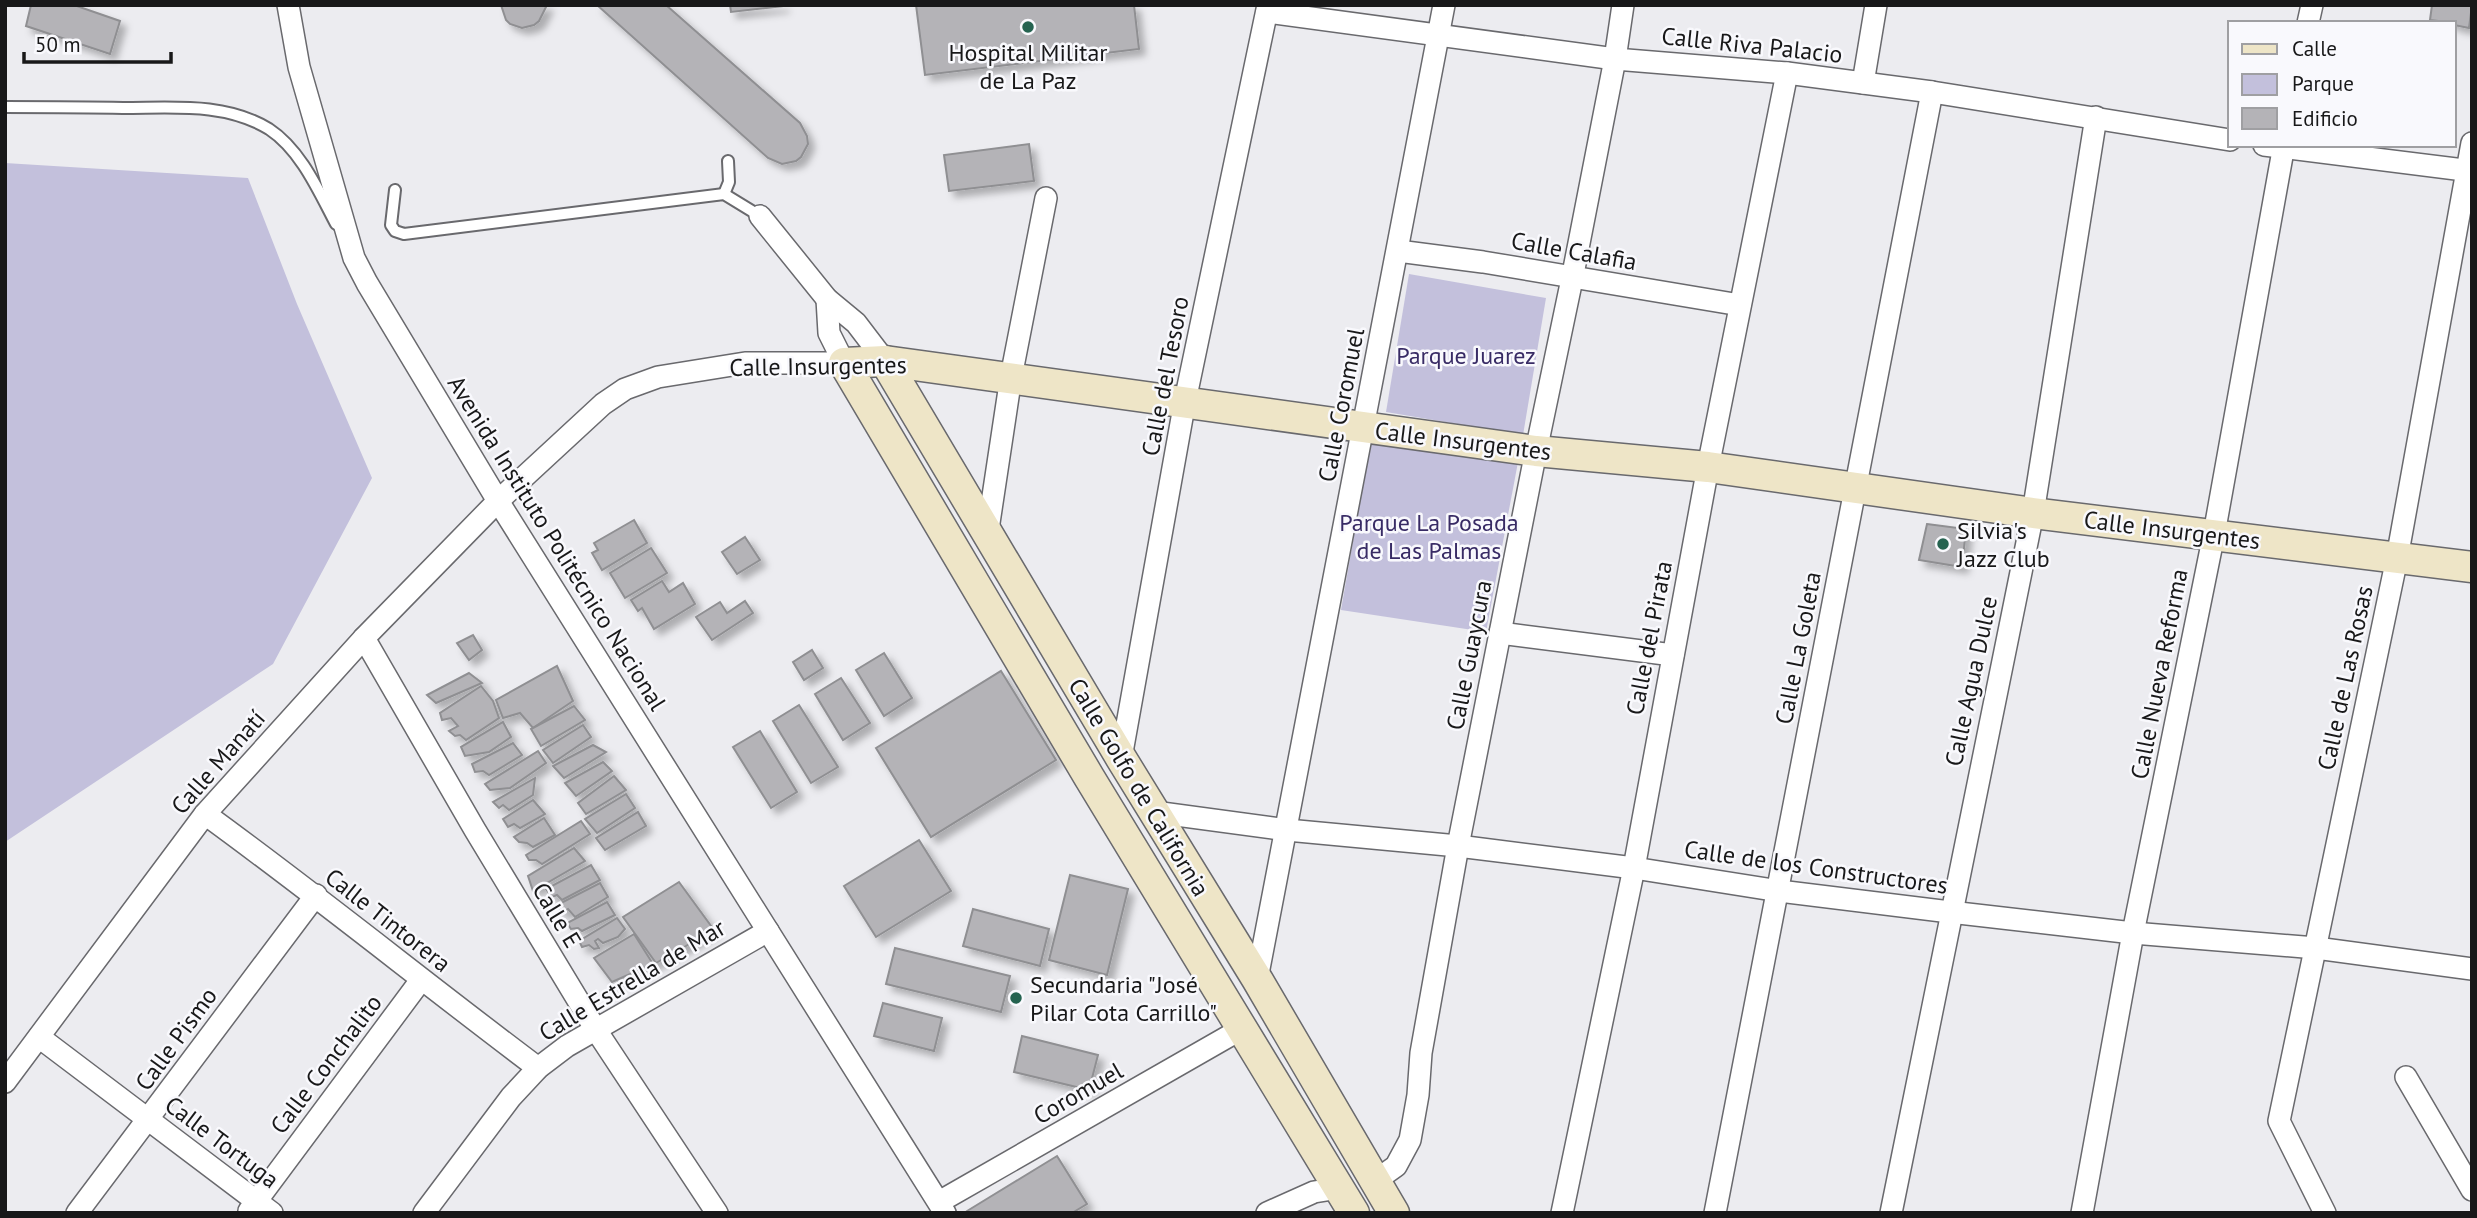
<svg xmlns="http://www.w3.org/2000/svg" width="2477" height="1218" viewBox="0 0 2477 1218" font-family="'PT Sans',sans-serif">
  <defs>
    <filter id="shadow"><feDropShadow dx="6" dy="6" stdDeviation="3.5" flood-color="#0004"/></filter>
  </defs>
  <rect width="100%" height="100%" fill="#ececf0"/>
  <g fill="#c3c0dc">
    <polygon points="5,163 248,178 297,304 372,478 273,664 5,842"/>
    <polygon points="1409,274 1546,298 1523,435 1386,412"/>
    <polygon points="1370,444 1518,462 1486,632 1341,610"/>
  </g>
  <g fill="#b4b3b7" stroke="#8f8f92" stroke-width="2" filter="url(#shadow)">
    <polygon points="31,5 74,5 120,21 110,54 26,26"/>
    <polygon points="501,5 547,5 539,21 534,25 522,28 510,24 506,20"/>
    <polygon points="597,5 666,5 800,123 807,136 808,144 801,157 796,161 782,164 768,158"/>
    <polygon points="730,5 783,5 783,6 731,12"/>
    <polygon points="916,5 1134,5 1139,49 925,75"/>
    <polygon points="2432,5 2472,5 2469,28 2454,25 2454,23 2430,20"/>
    <polygon points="1029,144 1034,181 949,191 944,155"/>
    <polygon points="634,520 647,543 602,570 592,553 598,550 594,543"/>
    <polygon points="1927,524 1966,529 1962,567 1919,560"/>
    <polygon points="745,537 760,560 737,574 722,552"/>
    <polygon points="651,548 667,573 625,598 610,573"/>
    <polygon points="662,581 669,592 683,583 695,604 654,629 642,608 638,611 631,600"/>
    <polygon points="745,601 753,613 712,640 696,617 720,602 727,613"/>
    <polygon points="473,635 482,650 469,660 457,643"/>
    <polygon points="812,650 823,668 804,680 793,662"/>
    <polygon points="884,653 912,698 884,716 856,670"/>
    <polygon points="557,666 573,701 533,728 520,713 503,718 496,700"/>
    <polygon points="1001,671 1056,760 931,837 876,748"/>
    <polygon points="469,673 482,683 436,703 427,695"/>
    <polygon points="841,678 870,723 843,740 815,694"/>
    <polygon points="481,686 493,701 499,718 466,740 460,735 455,736 449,731 458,726 451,718 442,720 440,713"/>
    <polygon points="799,705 838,767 811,783 773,721"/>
    <polygon points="574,706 585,720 541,746 531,729"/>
    <polygon points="503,722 511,737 489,752 465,756 461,747"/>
    <polygon points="583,725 591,737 553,763 543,750"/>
    <polygon points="760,731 797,792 771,808 733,747"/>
    <polygon points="513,743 522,755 489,775 483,771 475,772 472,764"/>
    <polygon points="593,745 606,752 564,778 553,766"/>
    <polygon points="538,751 546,763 510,788 490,790 485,784"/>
    <polygon points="603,762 612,771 576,796 565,783"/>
    <polygon points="614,776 626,790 586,814 578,803"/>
    <polygon points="535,778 533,795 509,810 503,805 499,808 493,802"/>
    <polygon points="626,794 635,808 597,833 585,819"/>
    <polygon points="533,800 545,814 520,828 514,824 508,827 503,819"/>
    <polygon points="638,812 646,826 605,850 596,838"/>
    <polygon points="544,818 555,835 533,847 527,843 519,842 514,837"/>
    <polygon points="581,821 590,834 542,864 536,860 529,860 526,855"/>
    <polygon points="919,840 951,891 876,937 844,886"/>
    <polygon points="574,848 585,861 533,891 528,876"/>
    <polygon points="591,865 600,880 562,900 557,895 552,897 546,889"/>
    <polygon points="1070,875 1128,889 1107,975 1049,960"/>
    <polygon points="679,882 714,930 656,963 623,917"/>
    <polygon points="600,883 608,897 575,917 568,909 561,913 557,905"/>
    <polygon points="607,902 615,915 582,931 578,928 571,929 567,923"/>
    <polygon points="973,909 1049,929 1040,966 963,946"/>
    <polygon points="617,918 625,929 618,937 603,943 598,939 595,941 599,948 594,949 589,945 582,947 579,941"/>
    <polygon points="634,934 653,964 612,982 594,958"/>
    <polygon points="895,948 1010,976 1001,1012 886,984"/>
    <polygon points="883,1003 942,1018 934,1051 874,1036"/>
    <polygon points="1022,1036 1098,1055 1089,1090 1014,1072"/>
    <polygon points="1057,1156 1087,1204 1072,1213 968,1213 967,1211"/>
  </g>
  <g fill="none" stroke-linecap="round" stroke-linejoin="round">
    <g stroke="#69696d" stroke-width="14">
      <g id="lane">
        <path d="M5,107C44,107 84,107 123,108C172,108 225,102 269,129C301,150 319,192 336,224"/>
        <polyline points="395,190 391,225 395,231 404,234 724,194 760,216"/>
        <polyline points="724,194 729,182 728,161"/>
      </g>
    </g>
    <g stroke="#69696d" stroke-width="24">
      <g id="street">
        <polyline points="288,5 299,67 354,258 367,283 498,501 945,1213"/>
        <polyline points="1267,12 1615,59 1787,73 1932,92 2230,140"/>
        <polyline points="2308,23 2312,5"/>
        <polyline points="1863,83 1876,5"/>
        <polyline points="2264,145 2472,171"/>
        <polyline points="760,216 827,299 856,323 885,361"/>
        <polyline points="1398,251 1483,262 1740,305"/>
        <polyline points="987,536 1011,377 1046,198"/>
        <polyline points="1500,633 1673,655"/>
        <polyline points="364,638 475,830 596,1030 717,1213"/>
        <polyline points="1121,758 1185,401 1268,5"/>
        <polyline points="1154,812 1287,830 1458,846 1634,868 1779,891 1950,912 2133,933 2316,948 2472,969"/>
        <path d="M205,814C318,896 426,984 538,1068"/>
        <polyline points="1257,979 1444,5"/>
        <polyline points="39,1037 272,1213"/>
        <polyline points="2406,1077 2472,1190"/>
        <polyline points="5,1082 205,814 364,638 498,501 603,404 625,389 658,377 745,363 844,363 829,333 827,299"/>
        <polyline points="1375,1181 1396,1166 1410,1140 1418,1095 1421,1053 1458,846 1536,451 1572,279 1615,59 1623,5"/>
        <polyline points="939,1202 1243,1028"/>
        <polyline points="249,1211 421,980"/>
        <polyline points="77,1213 316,895"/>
        <polyline points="424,1213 511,1097 538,1068 567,1046 768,931"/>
        <polyline points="1267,1213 1314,1192 1339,1188"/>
        <polyline points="1562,1213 1634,868 1708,467 1787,73"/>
        <polyline points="1715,1213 1932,92"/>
        <polyline points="1891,1213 2033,513 2096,117"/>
        <polyline points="2082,1213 2133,933 2214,534 2284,145"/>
        <polyline points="2325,1213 2279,1121 2397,558 2472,143"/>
      </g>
    </g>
    <g stroke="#69696d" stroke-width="33">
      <g id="secondary">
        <polyline points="885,361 1121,758 1257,979 1394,1213"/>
        <polyline points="1354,1213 1089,777 844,363 885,361 1536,451 1708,467 2033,513 2472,567"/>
      </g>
    </g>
    <use href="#lane" stroke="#fff" stroke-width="10"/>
    <use href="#street" stroke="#fff" stroke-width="21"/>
    <use href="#secondary" stroke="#eee5c7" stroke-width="30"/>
  </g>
  <g fill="#256350" stroke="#f9f9fd" stroke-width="2.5">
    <circle cx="1028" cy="27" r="7"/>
    <circle cx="1943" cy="544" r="7"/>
    <circle cx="1016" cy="998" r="7"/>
  </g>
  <g text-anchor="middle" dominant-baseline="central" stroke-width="5" stroke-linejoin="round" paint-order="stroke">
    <g font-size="24" fill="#181819" stroke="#f9f9fd">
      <text transform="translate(1752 45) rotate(6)">Calle Riva Palacio</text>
      <text transform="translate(1574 251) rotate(10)">Calle Calafia</text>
      <text transform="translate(818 366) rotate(-1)">Calle Insurgentes</text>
      <text transform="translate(1165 376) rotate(-79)">Calle del Tesoro</text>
      <text transform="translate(1341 405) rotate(-79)">Calle Coromuel</text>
      <text transform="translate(1463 441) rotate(7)">Calle Insurgentes</text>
      <text transform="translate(2172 530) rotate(7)">Calle Insurgentes</text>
      <text transform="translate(557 543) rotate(58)">Avenida Instituto Politécnico Nacional</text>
      <text transform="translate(1649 638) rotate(-79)">Calle del Pirata</text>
      <text transform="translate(1798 648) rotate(-79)">Calle La Goleta</text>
      <text transform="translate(1469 655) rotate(-79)">Calle Guaycura</text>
      <text transform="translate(2159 674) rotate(-79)">Calle Nueva Reforma</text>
      <text transform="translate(2345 678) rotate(-78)">Calle de Las Rosas</text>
      <text transform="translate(1971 681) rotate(-78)">Calle Agua Dulce</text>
      <text transform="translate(218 762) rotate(-49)">Calle Manatí</text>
      <text transform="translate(1139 787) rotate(59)">Calle Golfo de California</text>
      <text transform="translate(1816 867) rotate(8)">Calle de los Constructores</text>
      <text transform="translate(557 915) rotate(59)">Calle E</text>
      <text transform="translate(388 920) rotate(38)">Calle Tintorera</text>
      <text transform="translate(632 980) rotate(-31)">Calle Estrella de Mar</text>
      <text transform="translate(176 1039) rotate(-54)">Calle Pismo</text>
      <text transform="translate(326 1064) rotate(-53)">Calle Conchalito</text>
      <text transform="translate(1078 1093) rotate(-30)">Coromuel</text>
      <text transform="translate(222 1142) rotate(37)">Calle Tortuga</text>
    </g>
    <g font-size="24" fill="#181819" stroke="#f9f9fd" text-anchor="start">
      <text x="1028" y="52" text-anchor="middle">Hospital Militar<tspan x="1028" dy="28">de La Paz</tspan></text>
      <text x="1957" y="530">Silvia's<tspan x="1957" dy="28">Jazz Club</tspan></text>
      <text x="1030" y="984">Secundaria "José<tspan x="1030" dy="28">Pilar Cota Carrillo"</tspan></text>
    </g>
    <g font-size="24" fill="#382b65" stroke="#f9f9fd">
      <text x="1466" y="355">Parque Juarez</text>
      <text x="1429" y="522">Parque La Posada<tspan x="1429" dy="28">de Las Palmas</tspan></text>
    </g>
  </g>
  <rect width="2477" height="1218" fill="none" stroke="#181819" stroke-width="14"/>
  <rect x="2228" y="21" width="228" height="126" fill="#f9f9fd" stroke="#9f9fa2" stroke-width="2"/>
  <rect x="2242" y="44" width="35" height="10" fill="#eee5c7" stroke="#9f9fa2" stroke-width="2"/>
  <text x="2292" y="56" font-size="21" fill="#181819">Calle</text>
  <rect x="2242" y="74" width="35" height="21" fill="#c3c0dc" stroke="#9f9fa2" stroke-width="2"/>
  <text x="2292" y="91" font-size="21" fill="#181819">Parque</text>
  <rect x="2242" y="108" width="35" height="21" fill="#b4b3b7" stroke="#9f9fa2" stroke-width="2"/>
  <text x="2292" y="126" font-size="21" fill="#181819">Edificio</text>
  <path d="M24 52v10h147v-10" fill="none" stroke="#181819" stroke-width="3.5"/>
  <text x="35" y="52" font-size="21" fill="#181819" stroke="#f9f9fd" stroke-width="5" paint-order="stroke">50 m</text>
</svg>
